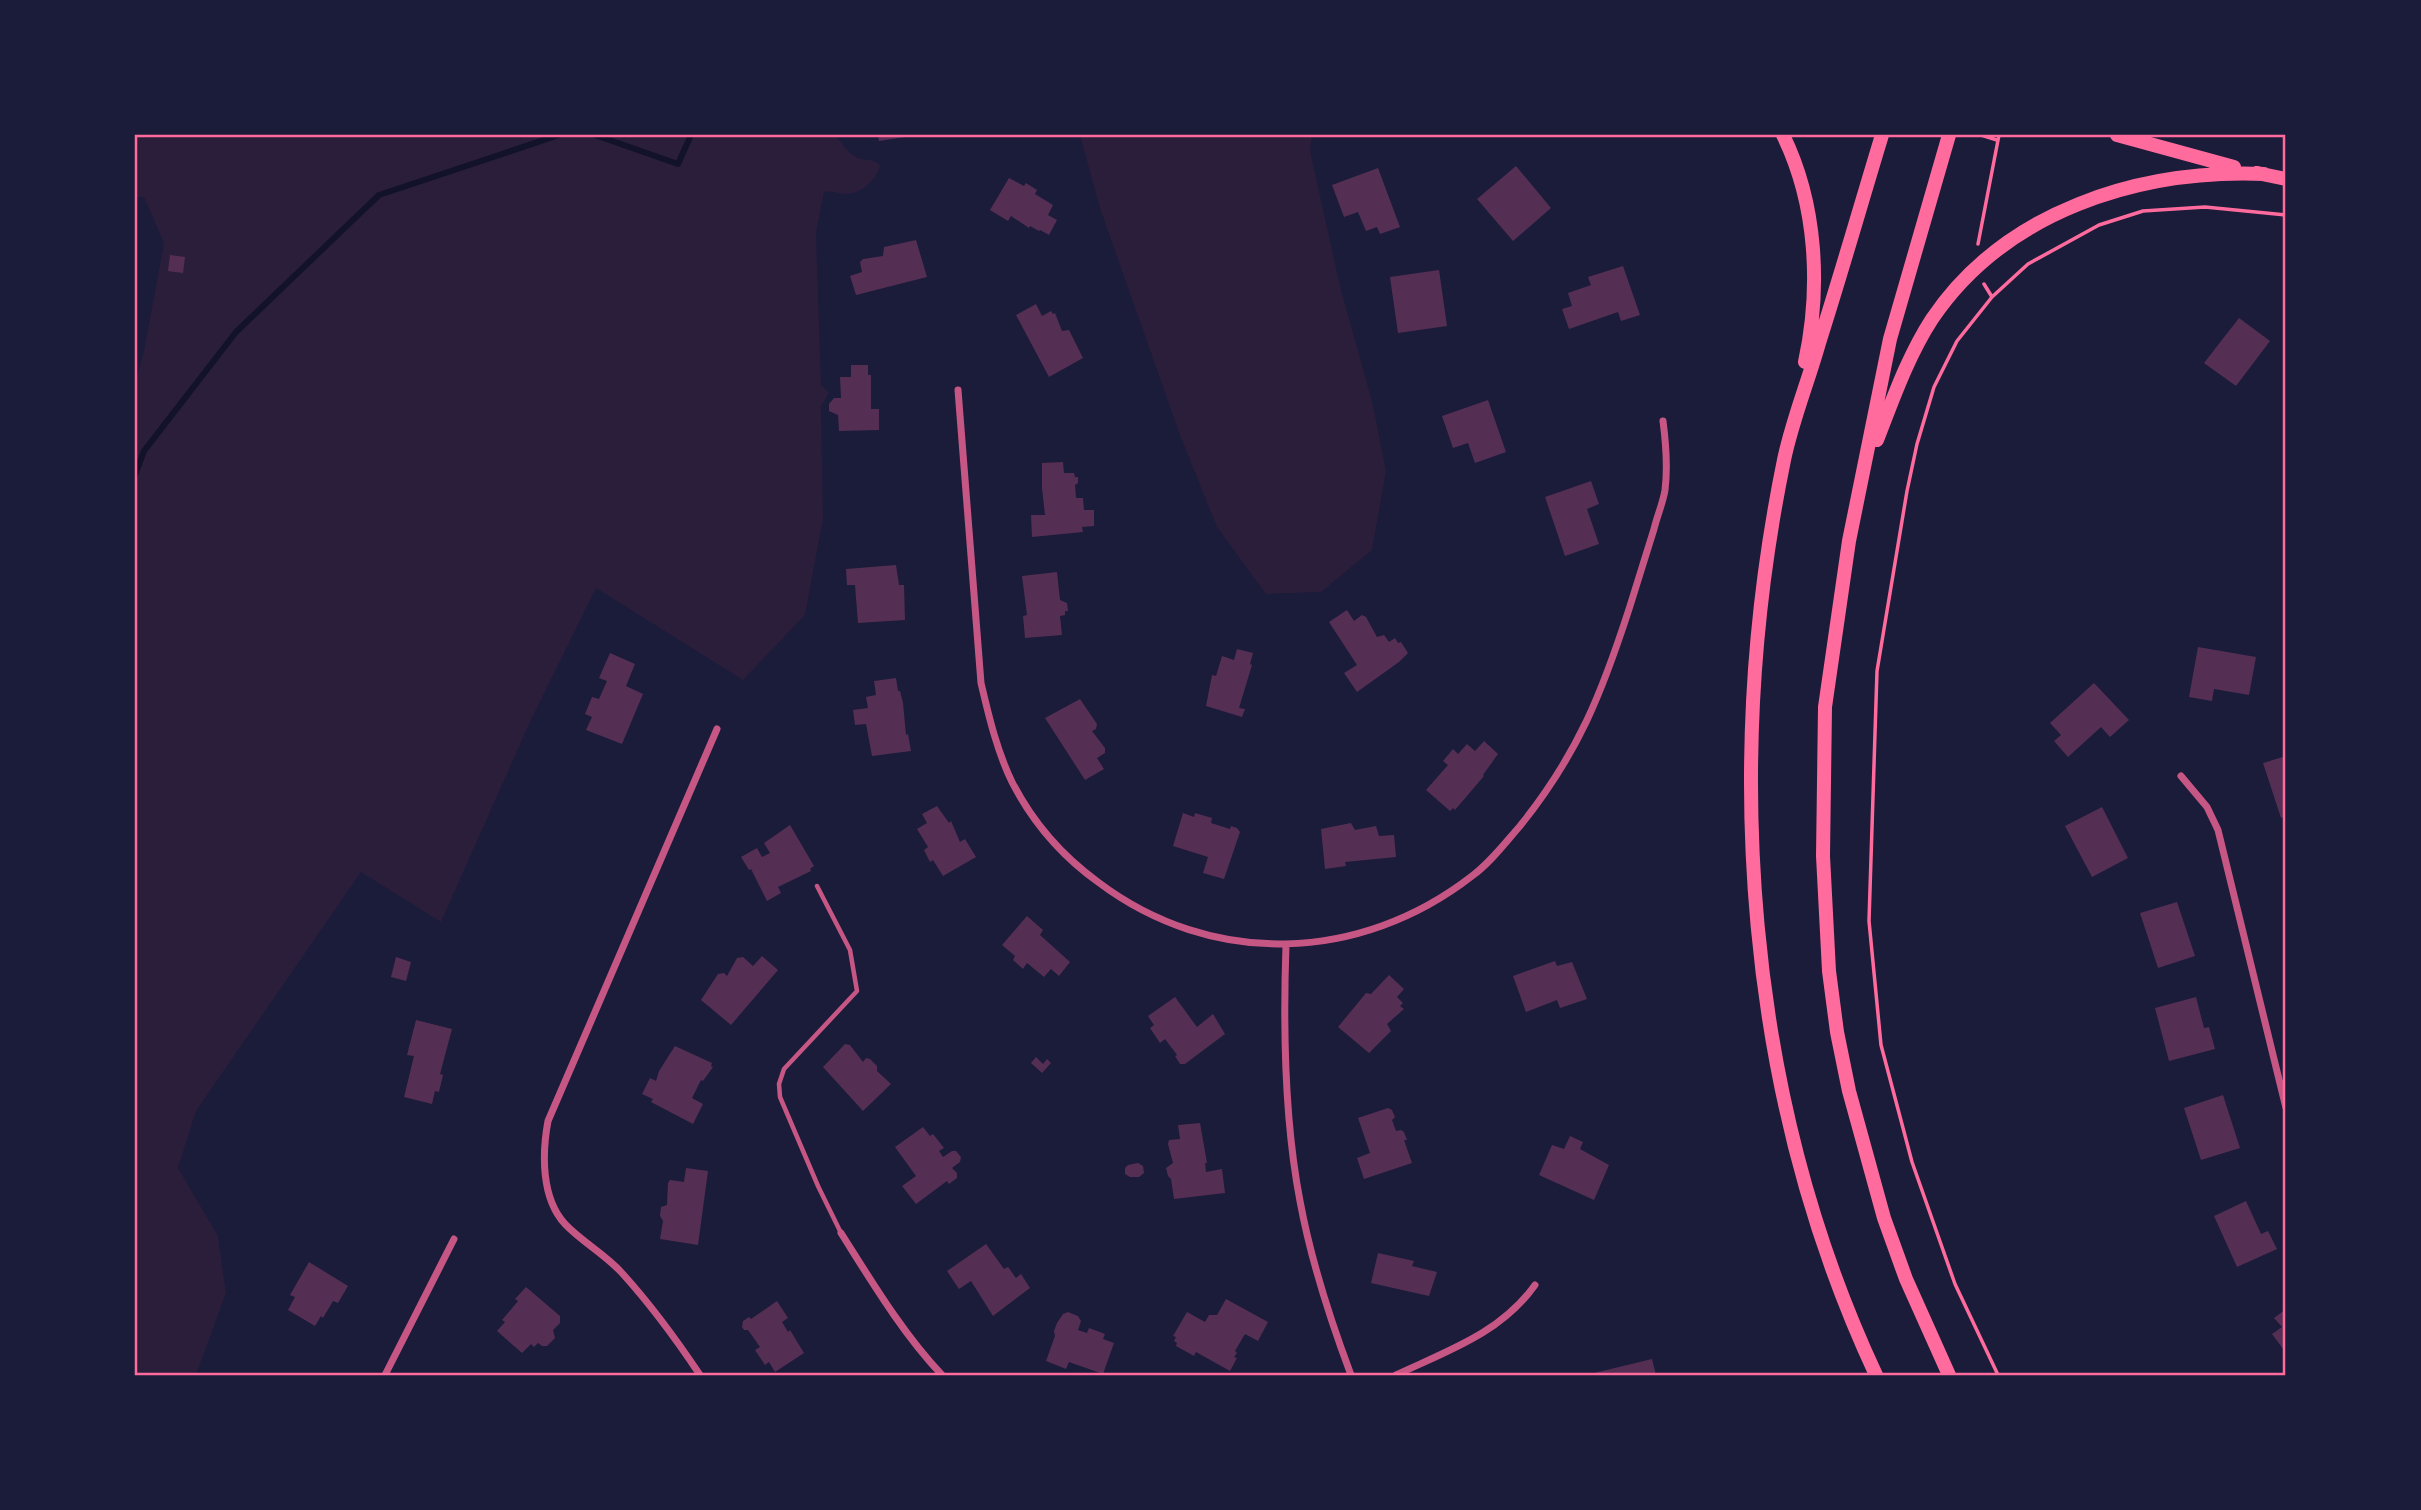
<svg xmlns="http://www.w3.org/2000/svg" width="2421" height="1510" viewBox="0 0 2421 1510" font-family="'Noto Sans',sans-serif">
<style>
.green{fill:#2a1e3b}
.lines{fill:none;stroke-linecap:round;stroke-linejoin:round}
.stream{stroke:#12122b;stroke-width:6}
.building{fill:#542f53}
.path{stroke:#ff6b9d;stroke-width:3.5}
.service{stroke:#c65784;stroke-width:4.5}
.minor{stroke:#c65784;stroke-width:7}
.trunk{stroke:#ff6b9d;stroke-width:14}
.neatline{fill:none;stroke:#ff6b9d;stroke-width:2.5}
</style>
<rect width="100%" height="100%" fill="#1b1b3a"/>
<path class="green" d="M 135,135 L 838,135 L 837,137 C 841,143 847,151 853,155 C 861,162 872,157 880,165 C 878,179 862,193 847,194 C 839,194 832,190 824,192 L 816,233 L 821,385 L 829,393 L 821,406 L 823,519 L 805,615 L 743,680 L 596,588 L 530,722 L 441,922 L 361,872 L 196,1111 L 178,1168 L 218,1236 L 226,1293 L 196,1375 L 135,1375 L 135,383 L 144,351 L 164,243 L 144,197 L 135,197 Z
M 1080,135 L 1312,135 L 1310,151 L 1341,290 L 1373,405 L 1386,471 L 1372,550 L 1321,592 L 1266,594 L 1217,527 L 1180,435 L 1100,208 Z"/>
<g class="lines">
<path class="stream" d="M 595,135 L 678,164 L 691,135
M 135,475 L 144,451 L 236,332 L 379,195 L 559,135"/>
</g>
<path class="building" d="M 878,135 L 912,135 L 912,136 L 879,141 Z
M 1516,166 L 1551,208 L 1513,241 L 1477,199 Z
M 1378,168 L 1400,227 L 1380,234 L 1377,227 L 1366,231 L 1358,212 L 1344,217 L 1332,185 Z
M 1009,178 L 1024,186 L 1026,183 L 1037,190 L 1035,194 L 1053,205 L 1048,215 L 1057,220 L 1049,235 L 1040,230 L 1039,231 L 1030,226 L 1029,228 L 1011,216 L 1008,221 L 990,210 Z
M 916,240 L 927,277 L 856,295 L 850,276 L 862,272 L 860,262 L 863,259 L 883,256 L 884,247 Z
M 170,255 L 185,257 L 183,273 L 168,271 Z
M 1623,266 L 1640,315 L 1621,321 L 1618,312 L 1569,329 L 1562,309 L 1572,306 L 1568,293 L 1591,285 L 1588,277 Z
M 1439,270 L 1447,326 L 1398,333 L 1390,277 Z
M 1036,304 L 1042,316 L 1051,311 L 1053,314 L 1055,313 L 1062,331 L 1069,330 L 1083,358 L 1049,377 L 1016,315 Z
M 2239,318 L 2270,341 L 2236,386 L 2204,363 Z
M 851,365 L 868,365 L 868,375 L 871,375 L 871,409 L 879,409 L 879,430 L 839,431 L 838,415 L 829,411 L 829,404 L 834,398 L 841,398 L 840,377 L 851,377 Z
M 1488,400 L 1506,452 L 1475,463 L 1468,443 L 1453,448 L 1442,416 Z
M 1063,462 L 1064,473 L 1074,473 L 1075,477 L 1078,477 L 1078,483 L 1075,485 L 1076,498 L 1083,498 L 1084,510 L 1094,510 L 1094,526 L 1082,527 L 1083,532 L 1032,537 L 1031,515 L 1045,515 L 1042,488 L 1042,463 Z
M 1591,481 L 1599,504 L 1587,509 L 1599,544 L 1565,556 L 1545,497 Z
M 896,565 L 899,585 L 904,585 L 905,620 L 858,623 L 855,585 L 847,585 L 846,569 Z
M 1057,572 L 1060,600 L 1067,603 L 1068,611 L 1065,611 L 1065,615 L 1060,616 L 1062,635 L 1025,638 L 1023,616 L 1027,615 L 1022,576 Z
M 1347,610 L 1354,621 L 1362,615 L 1366,617 L 1377,637 L 1384,635 L 1389,642 L 1395,638 L 1398,643 L 1401,642 L 1408,653 L 1399,662 L 1357,692 L 1344,673 L 1357,665 L 1329,622 Z
M 2198,647 L 2256,657 L 2249,695 L 2214,689 L 2212,701 L 2189,697 Z
M 1237,649 L 1253,653 L 1250,664 L 1252,665 L 1239,708 L 1245,709 L 1242,717 L 1206,706 L 1212,675 L 1216,676 L 1222,656 L 1234,660 Z
M 610,653 L 635,664 L 626,686 L 643,694 L 622,744 L 586,730 L 592,717 L 585,714 L 592,697 L 599,699 L 607,681 L 599,678 Z
M 896,678 L 898,691 L 900,691 L 903,703 L 906,735 L 908,734 L 911,751 L 872,756 L 866,724 L 855,725 L 853,710 L 868,708 L 866,697 L 876,695 L 874,681 Z
M 2094,683 L 2129,720 L 2110,737 L 2101,727 L 2068,757 L 2054,741 L 2061,735 L 2050,723 Z
M 1080,699 L 1097,724 L 1096,729 L 1092,731 L 1105,748 L 1105,753 L 1097,758 L 1104,769 L 1085,780 L 1045,718 Z
M 1484,741 L 1498,754 L 1483,775 L 1484,776 L 1455,810 L 1453,808 L 1450,811 L 1426,790 L 1448,765 L 1443,761 L 1453,749 L 1458,754 L 1467,744 L 1475,751 Z
M 2286,756 L 2286,816 L 2281,818 L 2263,763 Z
M 937,806 L 949,823 L 951,821 L 960,842 L 965,839 L 976,857 L 943,876 L 933,860 L 930,862 L 924,850 L 928,847 L 917,829 L 927,823 L 922,814 Z
M 2102,807 L 2128,858 L 2092,877 L 2065,826 Z
M 1183,813 L 1194,817 L 1195,813 L 1212,818 L 1211,823 L 1230,829 L 1231,826 L 1237,828 L 1240,832 L 1224,879 L 1203,873 L 1208,857 L 1173,846 Z
M 1351,823 L 1355,830 L 1376,826 L 1379,836 L 1394,835 L 1396,857 L 1345,862 L 1346,866 L 1325,869 L 1321,829 Z
M 790,825 L 814,866 L 810,869 L 811,871 L 778,887 L 781,893 L 767,901 L 751,869 L 749,870 L 741,857 L 757,848 L 762,857 L 770,853 L 764,843 Z
M 2177,902 L 2195,956 L 2158,968 L 2140,913 Z
M 1027,916 L 1043,930 L 1040,935 L 1070,962 L 1059,976 L 1051,969 L 1044,977 L 1027,963 L 1023,969 L 1013,960 L 1015,956 L 1002,945 Z
M 762,956 L 778,970 L 731,1025 L 701,1000 L 718,974 L 724,973 L 727,976 L 737,958 L 743,957 L 753,966 Z
M 396,957 L 411,962 L 406,981 L 391,977 Z
M 1555,961 L 1557,966 L 1572,962 L 1587,999 L 1560,1008 L 1557,1000 L 1526,1012 L 1513,976 Z
M 1389,975 L 1404,989 L 1397,997 L 1403,1003 L 1400,1006 L 1404,1009 L 1387,1024 L 1391,1031 L 1369,1053 L 1338,1027 L 1366,993 L 1371,994 Z
M 1175,997 L 1197,1027 L 1213,1014 L 1225,1034 L 1185,1064 L 1180,1064 L 1175,1056 L 1177,1055 L 1165,1039 L 1160,1043 L 1150,1028 L 1154,1025 L 1148,1016 Z
M 2196,997 L 2204,1028 L 2209,1027 L 2215,1049 L 2169,1061 L 2155,1008 Z
M 416,1020 L 452,1029 L 440,1074 L 443,1075 L 439,1092 L 435,1091 L 432,1104 L 404,1097 L 414,1056 L 407,1055 Z
M 845,1044 L 850,1045 L 863,1062 L 866,1058 L 870,1059 L 877,1066 L 877,1071 L 891,1084 L 863,1111 L 823,1067 Z
M 675,1046 L 712,1063 L 711,1066 L 713,1067 L 703,1081 L 701,1080 L 692,1098 L 703,1104 L 693,1124 L 651,1102 L 653,1099 L 642,1094 L 650,1078 L 656,1081 L 659,1071 Z
M 1036,1057 L 1043,1064 L 1047,1059 L 1051,1063 L 1042,1073 L 1031,1063 Z
M 2223,1095 L 2240,1148 L 2201,1160 L 2184,1108 Z
M 1388,1108 L 1392,1110 L 1395,1117 L 1392,1120 L 1396,1131 L 1401,1130 L 1404,1132 L 1407,1140 L 1404,1140 L 1412,1163 L 1364,1179 L 1357,1158 L 1370,1153 L 1358,1118 Z
M 1200,1123 L 1207,1163 L 1205,1163 L 1206,1172 L 1222,1169 L 1225,1193 L 1174,1199 L 1171,1179 L 1168,1176 L 1166,1168 L 1173,1163 L 1168,1144 L 1169,1140 L 1180,1139 L 1178,1125 Z
M 923,1127 L 930,1136 L 933,1134 L 944,1148 L 939,1151 L 943,1157 L 952,1151 L 956,1151 L 961,1157 L 960,1162 L 952,1168 L 957,1173 L 957,1178 L 949,1184 L 947,1181 L 916,1204 L 902,1186 L 916,1176 L 895,1147 Z
M 1570,1136 L 1583,1142 L 1580,1149 L 1609,1165 L 1594,1200 L 1539,1175 L 1552,1145 L 1564,1149 Z
M 1138,1163 L 1143,1166 L 1144,1173 L 1139,1177 L 1130,1177 L 1125,1174 L 1125,1168 L 1128,1165 Z
M 686,1168 L 708,1171 L 698,1245 L 660,1239 L 663,1221 L 660,1216 L 661,1207 L 667,1205 L 668,1183 L 670,1180 L 684,1182 Z
M 2246,1201 L 2261,1234 L 2268,1231 L 2277,1249 L 2237,1267 L 2214,1216 Z
M 986,1244 L 1004,1269 L 1008,1267 L 1016,1278 L 1021,1274 L 1030,1288 L 993,1316 L 971,1281 L 959,1289 L 947,1271 Z
M 1378,1253 L 1414,1261 L 1412,1266 L 1437,1272 L 1429,1296 L 1371,1283 Z
M 309,1262 L 348,1286 L 338,1303 L 333,1301 L 323,1318 L 321,1316 L 315,1326 L 288,1310 L 295,1297 L 290,1295 Z
M 526,1287 L 560,1316 L 560,1323 L 553,1330 L 555,1338 L 547,1346 L 542,1346 L 538,1343 L 534,1347 L 531,1344 L 522,1353 L 497,1331 L 505,1322 L 502,1320 L 518,1301 L 515,1299 Z
M 1226,1299 L 1268,1322 L 1258,1341 L 1245,1334 L 1235,1351 L 1237,1353 L 1234,1357 L 1237,1358 L 1230,1371 L 1196,1352 L 1194,1356 L 1176,1346 L 1177,1343 L 1174,1341 L 1176,1337 L 1173,1336 L 1187,1312 L 1205,1322 L 1209,1315 L 1217,1315 Z
M 777,1301 L 788,1318 L 782,1322 L 788,1332 L 790,1330 L 804,1353 L 775,1372 L 769,1362 L 765,1365 L 755,1350 L 760,1347 L 748,1330 L 744,1330 L 742,1327 L 743,1321 L 749,1317 L 751,1319 Z
M 2286,1309 L 2286,1353 L 2272,1334 L 2282,1327 L 2274,1318 Z
M 1068,1312 L 1078,1316 L 1081,1321 L 1078,1330 L 1087,1333 L 1089,1328 L 1105,1334 L 1103,1339 L 1114,1343 L 1103,1374 L 1069,1362 L 1066,1369 L 1046,1361 L 1055,1336 L 1054,1331 L 1057,1323 L 1063,1314 Z
M 1652,1359 L 1656,1375 L 1590,1375 L 1590,1374 Z"/>
<g class="lines">
<path class="path" d="M 1981,135 L 1997,140
M 1978,244 L 1999,135
M 1984,284 L 1992,297
M 1998,1375 L 1955,1284 L 1912,1162 L 1881,1045 L 1869,921 L 1877,671 L 1907,491 L 1917,444 L 1934,387 L 1957,341 L 1992,297 L 2028,264 L 2099,225 L 2143,211 L 2205,207 L 2286,215"/>
<path class="service" d="M 817,886 L 850,950 L 857,991 L 784,1069 L 779,1084 L 780,1097 L 818,1186 L 841,1233"/>
<path class="minor" d="M 958,390 L 981,683 C 989,717 997,751 1012,782 C 1032,821 1062,856 1098,882 C 1212,968 1360,963 1472,876 C 1490,863 1505,843 1520,826 C 1578,754 1602,693 1630,606 C 1638,580 1646,554 1654,529 C 1657,516 1663,503 1665,490 C 1668,466 1666,444 1663,421
M 2181,776 L 2207,807 L 2218,830 L 2286,1108
M 1286,945 C 1283,1029 1284,1118 1300,1201 C 1311,1261 1330,1319 1351,1375
M 841,1233 C 872,1282 903,1334 942,1375
M 385,1375 L 454,1239
M 700,1375 C 676,1339 651,1305 622,1273 C 605,1254 582,1242 565,1224 C 541,1198 542,1153 548,1121 L 717,729
M 1396,1375 C 1447,1351 1501,1333 1535,1285"/>
<path class="trunk" d="M 1783,135 C 1817,204 1821,288 1805,362
M 1949,135 L 1890,339 L 1849,541 L 1825,707 L 1823,856 L 1829,971 L 1837,1032 L 1849,1091 L 1884,1218 L 1906,1279 L 1949,1375
M 2117,135 L 2234,167
M 2257,173 L 2286,179
M 1877,440 C 1893,399 1908,356 1932,319 C 2005,211 2139,169 2264,174
M 1876,1375 C 1745,1095 1722,762 1784,460 C 1792,421 1808,382 1819,343 C 1841,274 1861,204 1882,135"/>
</g>
<rect width="2421" height="1510" fill="none" stroke="#1b1b3a" stroke-width="273"/>
<rect x="136" y="136" width="2148" height="1238" class="neatline"/>
</svg>
